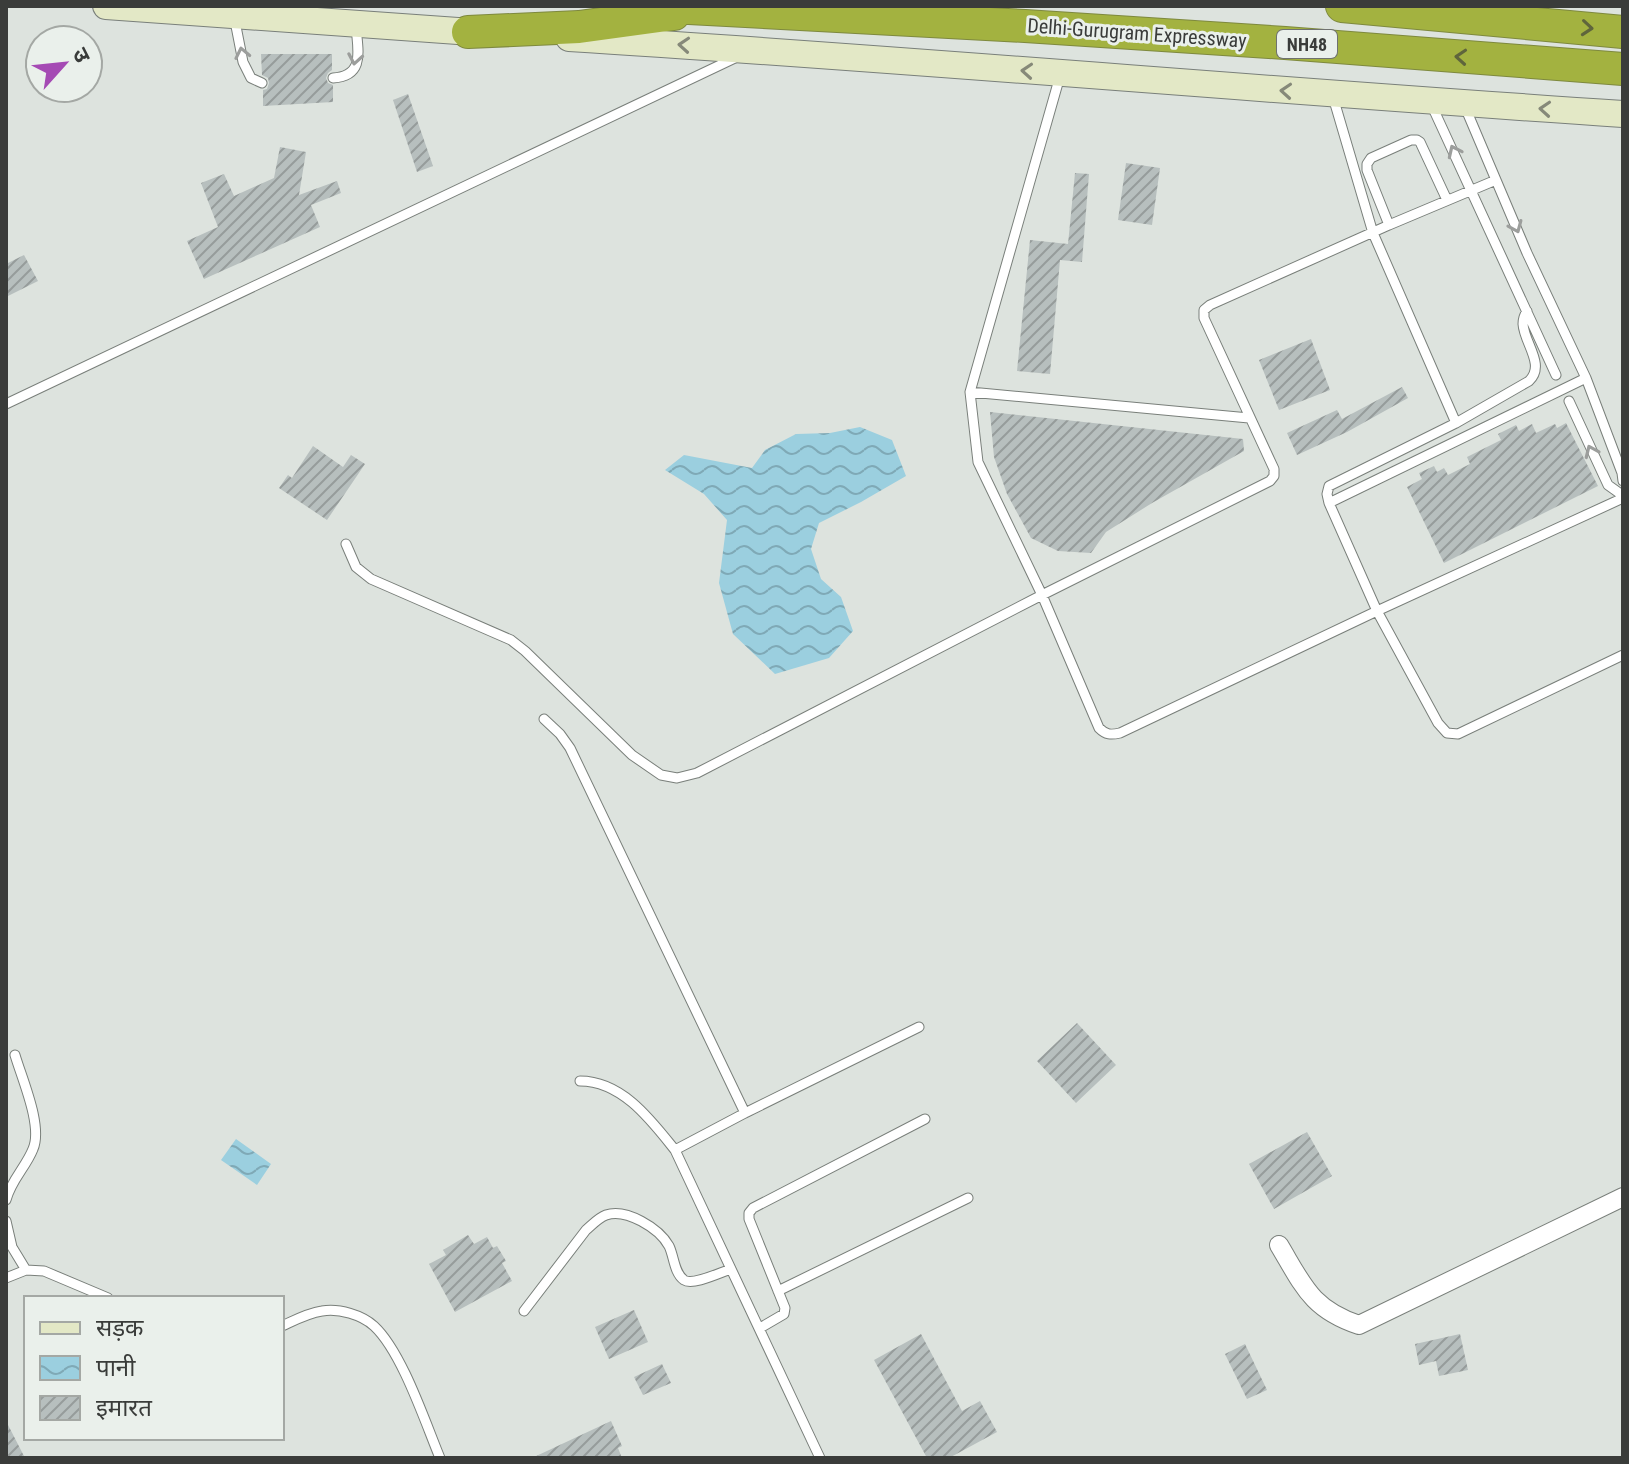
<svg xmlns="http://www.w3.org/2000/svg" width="1629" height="1464" viewBox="0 0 1629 1464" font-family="'Roboto Condensed','Noto Sans Devanagari',sans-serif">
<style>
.water{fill:url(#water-waves)}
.building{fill:url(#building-hatch)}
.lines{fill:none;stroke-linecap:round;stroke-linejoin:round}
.service-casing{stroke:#797f7a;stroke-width:11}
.minor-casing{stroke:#797f7a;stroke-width:20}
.secondary-casing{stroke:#797f7a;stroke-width:28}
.motorway-casing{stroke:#7e893e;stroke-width:34}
.service{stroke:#fff;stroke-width:9}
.minor{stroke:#fff;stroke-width:18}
.secondary{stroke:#e3e8c6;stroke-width:26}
.motorway{stroke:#a3b240;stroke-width:32}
.oneway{stroke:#5f653c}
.oneway2{stroke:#868979}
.oneway3{stroke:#9c9e9c}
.labels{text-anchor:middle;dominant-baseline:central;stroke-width:6;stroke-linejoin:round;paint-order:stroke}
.shield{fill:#eaf0eb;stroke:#6f726f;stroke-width:2}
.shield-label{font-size:18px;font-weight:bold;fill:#3a3c3a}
.street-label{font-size:20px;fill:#3a3c3a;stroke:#eaf0eb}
</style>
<defs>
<pattern id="water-waves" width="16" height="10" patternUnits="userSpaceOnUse" patternTransform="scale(2)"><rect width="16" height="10" fill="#9bcfdf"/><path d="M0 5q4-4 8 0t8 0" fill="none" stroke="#7fa9b6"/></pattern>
<pattern id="building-hatch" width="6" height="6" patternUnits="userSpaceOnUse" patternTransform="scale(2)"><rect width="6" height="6" fill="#b7bfbe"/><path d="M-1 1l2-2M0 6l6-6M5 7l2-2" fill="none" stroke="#969c9b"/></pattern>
</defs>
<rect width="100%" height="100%" fill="#dde3de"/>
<path class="water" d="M 860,427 L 892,440 L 906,476 L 861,502 L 819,523 L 811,549 L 821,579 L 841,597 L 853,631 L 829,658 L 775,674 L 733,634 L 719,583 L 727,520 L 704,494 L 665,470 L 684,455 L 752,468 L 765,450 L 796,434 L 830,433 Z
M 236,1139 L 271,1164 L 257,1185 L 221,1160 Z"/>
<path class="building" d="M 261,54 L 332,54 L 332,70 L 328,73 L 326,78 L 328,83 L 333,85 L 333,102 L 263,106 L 263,90 L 267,89 L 269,83 L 268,78 L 262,75 Z
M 408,94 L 433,166 L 417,172 L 393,100 Z
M 280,147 L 306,152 L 299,195 L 337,181 L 341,193 L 311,205 L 320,227 L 204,279 L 187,241 L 218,227 L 201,183 L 224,174 L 234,196 L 274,178 Z
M 1126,163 L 1160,168 L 1152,225 L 1118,220 Z
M 1075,173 L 1089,174 L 1082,262 L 1060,260 L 1050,374 L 1017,371 L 1030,240 L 1068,244 Z
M 24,255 L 38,281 L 6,297 L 6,264 Z
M 1311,339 L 1330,390 L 1279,410 L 1259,360 Z
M 1402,387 L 1408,398 L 1347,432 L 1297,455 L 1287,433 L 1337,410 L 1342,419 Z
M 990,412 L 1243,439 L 1244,451 L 1152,503 L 1106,532 L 1091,553 L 1058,551 L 1031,538 L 1007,494 L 994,457 Z
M 1566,423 L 1598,486 L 1444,563 L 1407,487 L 1422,479 L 1419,473 L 1434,466 L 1437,472 L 1444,468 L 1448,475 L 1470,464 L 1467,457 L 1501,440 L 1498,434 L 1516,425 L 1519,431 L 1532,424 L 1536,433 L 1555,424 L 1557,428 Z
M 313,446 L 343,467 L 351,455 L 365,464 L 327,520 L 279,488 L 288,475 L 292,478 Z
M 1077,1023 L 1116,1065 L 1076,1103 L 1037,1061 Z
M 1307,1132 L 1332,1176 L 1274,1209 L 1249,1164 Z
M 468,1235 L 474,1244 L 487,1237 L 493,1248 L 497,1246 L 506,1261 L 502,1263 L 512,1281 L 455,1312 L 429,1264 L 446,1255 L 443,1250 Z
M 634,1310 L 648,1342 L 609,1359 L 595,1327 Z
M 921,1334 L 962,1411 L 980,1401 L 997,1432 L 949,1458 L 927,1458 L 874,1360 Z
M 1460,1334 L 1468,1370 L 1439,1376 L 1436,1361 L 1419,1365 L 1415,1344 Z
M 1245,1344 L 1267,1390 L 1247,1399 L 1225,1354 Z
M 662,1364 L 671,1383 L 643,1395 L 634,1377 Z
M 6,1421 L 25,1458 L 6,1458 Z
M 611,1421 L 622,1446 L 618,1448 L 622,1458 L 532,1458 Z"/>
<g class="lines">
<defs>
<path id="service" d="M 234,16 L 243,62 L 251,78 L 262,83
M 1060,76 L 970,392 L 978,462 L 1042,595 L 1099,728 C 1106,735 1111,735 1120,733 L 1377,611 L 1623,498
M 333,78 C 365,76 358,51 356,27
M 1432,106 L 1556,375
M 1465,107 L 1527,253 L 1586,378 L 1622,473 L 1623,481
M 1447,200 L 1420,142 L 1417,140 L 1411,140 L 1371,158 L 1367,164 L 1367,170 L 1389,225 L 1496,180
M 1586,378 L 1329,503 L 1377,611 L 1438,723 L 1447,733 L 1458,734 L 1623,655
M 970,392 L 1249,418
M 1569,401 L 1608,485 L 1622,495
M 6,404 L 737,57
M 1456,423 L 1529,381 C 1546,365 1524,343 1523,324 C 1523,320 1525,314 1527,311
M 1329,503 L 1327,494 L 1329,486 L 1456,423 L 1373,233 L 1333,97
M 346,544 L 356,567 L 371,579 L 511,640 L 525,651 L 632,755 L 661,775 L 677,778 L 697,773 L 1042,595 L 1270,481 L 1274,476 L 1274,469 L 1204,318 L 1204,310 L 1210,305 L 1389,225
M 544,719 L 560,734 L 570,748 L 745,1113 L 675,1150 L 820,1458
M 580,1081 C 622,1081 651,1120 675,1150
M 745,1113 L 919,1027
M 6,1200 C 11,1180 26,1167 33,1149 C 43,1126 22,1079 15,1055
M 6,1221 L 12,1247 L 26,1270
M 6,1278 L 26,1270 L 44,1271 L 108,1298
M 778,1291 L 968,1198
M 524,1311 L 586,1230 C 592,1225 598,1218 606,1215 C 626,1208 659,1228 669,1246 C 674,1256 674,1273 684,1280 C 693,1286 721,1272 731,1269
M 282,1326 C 295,1320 308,1313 322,1311 C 339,1308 362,1315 374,1326 C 402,1352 425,1422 440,1458
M 760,1328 L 784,1314 L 785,1308 L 749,1219 L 749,1213 L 753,1208 L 925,1119"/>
<path id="minor" d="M 1279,1245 C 1303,1285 1311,1309 1359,1325 L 1623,1197"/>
<path id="secondary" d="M 106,6 L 486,33
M 569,38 C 921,60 1272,91 1623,114"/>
<path id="motorway" d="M 651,6 L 1025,26 L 1285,43 L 1623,69
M 1342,6 L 1623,32
M 468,32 L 579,27 L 674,14"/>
</defs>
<use href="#service" class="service-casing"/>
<use href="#minor" class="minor-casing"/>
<use href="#secondary" class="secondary-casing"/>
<use href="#motorway" class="motorway-casing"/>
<use href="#service" class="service"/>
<use href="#minor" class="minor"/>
<use href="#secondary" class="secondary"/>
<use href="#motorway" class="motorway"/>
</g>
<defs><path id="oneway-chevron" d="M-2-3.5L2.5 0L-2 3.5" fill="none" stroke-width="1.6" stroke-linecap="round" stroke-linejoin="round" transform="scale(2)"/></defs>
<g class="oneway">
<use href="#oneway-chevron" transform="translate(1587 28) rotate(5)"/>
<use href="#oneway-chevron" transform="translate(1461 57) rotate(-176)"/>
</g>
<g class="oneway2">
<use href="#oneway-chevron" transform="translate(684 45) rotate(-176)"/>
<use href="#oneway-chevron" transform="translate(1027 71) rotate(-176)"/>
<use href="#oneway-chevron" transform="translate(1286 91) rotate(-176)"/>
<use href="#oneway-chevron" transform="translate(1545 109) rotate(-176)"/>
</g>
<g class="oneway3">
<use href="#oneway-chevron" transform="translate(242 53) rotate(-102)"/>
<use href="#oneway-chevron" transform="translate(355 59) rotate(100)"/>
<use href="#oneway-chevron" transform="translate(1454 151) rotate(-115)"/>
<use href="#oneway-chevron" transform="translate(1516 227) rotate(67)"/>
<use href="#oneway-chevron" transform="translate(1591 451) rotate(-114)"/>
</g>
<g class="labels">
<rect class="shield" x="1277" y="30" width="60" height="28" rx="6"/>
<g class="shield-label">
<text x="1307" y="44">NH48</text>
</g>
<g class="street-label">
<text transform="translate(1137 33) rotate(4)">Delhi-Gurugram Expressway</text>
</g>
</g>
<rect width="1629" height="1464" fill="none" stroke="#3a3c3a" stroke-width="16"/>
<rect x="24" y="1296" width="260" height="144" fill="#eaf0eb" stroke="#a4a8a4" stroke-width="2"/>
<rect x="40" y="1322" width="40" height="12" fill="#e3e8c6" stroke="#a4a8a4" stroke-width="2"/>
<text x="96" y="1336" font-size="24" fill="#3a3c3a">सड़क</text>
<rect x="40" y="1356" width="40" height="24" fill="url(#water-waves)" stroke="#a4a8a4" stroke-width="2"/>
<text x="96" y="1376" font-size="24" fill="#3a3c3a">पानी</text>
<rect x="40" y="1396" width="40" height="24" fill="url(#building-hatch)" stroke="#a4a8a4" stroke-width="2"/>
<text x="96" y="1416" font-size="24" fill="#3a3c3a">इमारत</text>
<g transform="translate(64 64) rotate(63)"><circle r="38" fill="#eaf0eb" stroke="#a4a8a4" stroke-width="2"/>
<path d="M0-6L14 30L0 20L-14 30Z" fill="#a54ab4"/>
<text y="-12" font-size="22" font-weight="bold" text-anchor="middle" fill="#3a3c3a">उ</text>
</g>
</svg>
